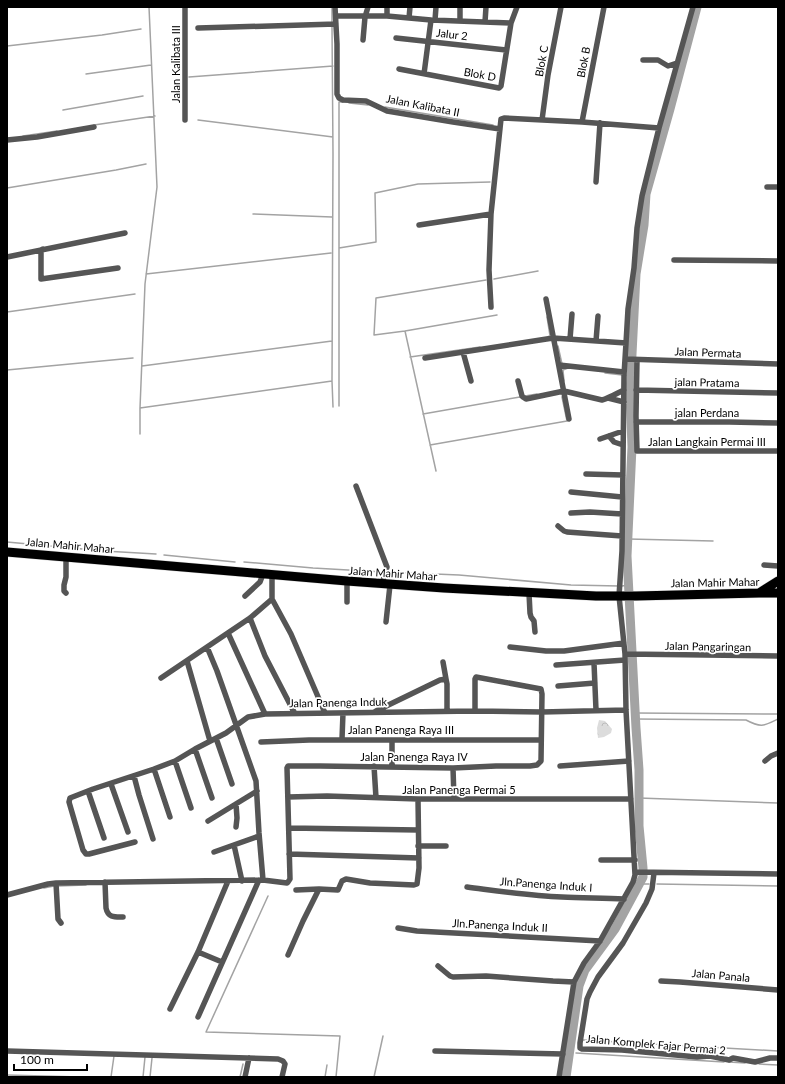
<svg xmlns="http://www.w3.org/2000/svg" width="785" height="1084" viewBox="0 0 785 1084" font-family="Lato,sans-serif">
<style>
.park{fill:url(#park-crowns)}
.lines{fill:none;stroke-linecap:round;stroke-linejoin:round}
.stream{stroke:#a3a3a3;stroke-width:1.5}
.river{stroke:#a3a3a3;stroke-width:9}
.trunk-casing{stroke:#dbdbdb;stroke-width:10}
.minor{stroke:#555;stroke-width:5.5}
.trunk{stroke:#000;stroke-width:9}
.labels{text-anchor:middle;dominant-baseline:central;stroke-width:3.5;stroke-linejoin:round;paint-order:stroke}
.street-label{font-size:11px;fill:#000;stroke:#fff}
</style>
<defs>
<pattern id="park-crowns" width="20" height="18" patternUnits="userSpaceOnUse"><rect width="20" height="18" fill="#dcdcdc"/><path d="M2 6a3 3 0 1 1 6 0M12 15a3 3 0 1 1 6 0" fill="none" stroke="#bbb"/></pattern>
</defs>
<rect width="100%" height="100%" fill="#fff"/>
<path class="park" d="M 599,720 L 605,721 L 612,729 L 611,733 L 604,737 L 598,738 L 597,728 Z"/>
<g class="lines">
<path class="stream" d="M 332,7 L 332,23
M 332,27 L 333,154 L 332,381 L 333,407
M 7,46 L 102,35 L 141,29
M 86,74 L 151,65
M 189,77 L 333,66
M 349,103 L 368,105
M 385,107 L 493,125
M 63,110 L 143,96
M 198,120 L 333,137
M 94,125 L 155,116
M 23,136 L 57,131
M 7,188 L 116,170 L 146,164
M 253,214 L 332,217
M 339,248 L 376,242 L 375,193 L 418,184 L 490,182
M 146,274 L 331,253
M 494,279 L 538,271
M 7,312 L 135,294
M 548,317 L 547,317 L 550,336 L 549,336
M 405,331 L 374,335 L 376,298 L 486,280
M 558,346 L 562,364
M 410,357 L 480,347
M 142,366 L 332,341
M 7,370 L 133,358
M 605,373 L 631,376
M 564,381 L 563,370 L 568,368
M 525,396 L 537,394
M 339,406 L 339,102 L 343,102
M 140,408 L 332,381
M 423,414 L 520,397
M 140,434 L 140,408 L 145,284 L 157,187 L 149,7
M 430,445 L 567,421 L 562,397 L 564,396
M 436,471 L 405,331 L 497,315
M 628,539 L 713,541
M 7,542 L 104,551 L 156,554
M 164,555 L 235,562
M 244,562 L 313,568 L 383,572
M 387,572 L 459,575 L 571,585 L 619,586
M 622,586 L 628,585
M 627,607 L 630,653
M 630,657 L 632,698 L 636,742 L 637,821 L 643,868
M 635,713 L 778,714
M 635,719 L 746,720 C 761,728 764,726 778,719
M 639,798 L 778,803
M 640,884 L 649,884
M 657,884 L 778,886
M 58,886 L 86,885
M 44,888 L 54,886
M 268,896 L 206,1032 L 340,1036 L 336,1077
M 583,1040 L 778,1051
M 576,1053 L 724,1062
M 729,1062 L 745,1063
M 759,1064 L 778,1065
M 7,1075 L 80,1077
M 111,1077 L 114,1056
M 143,1077 L 145,1057
M 150,1077 L 152,1058
M 240,1077 L 243,1064
M 325,1077 L 327,1065
M 374,1077 L 383,1036"/>
<path class="river" d="M 566,1077 L 579,986 L 585,970 L 615,929 L 643,877 L 643,868 L 639,826 L 639,770 L 636,728 L 627,556 L 632,447 L 630,394 L 636,274 L 644,225 L 646,194 L 670,109 L 697,7"/>
<defs>
<path id="trunk" d="M 7,552 L 347,581 L 444,588 L 596,596 L 636,596 L 759,593 L 778,593
M 759,593 L 778,581"/>
</defs>
<use href="#trunk" class="trunk-casing"/>
<path class="minor" d="M 185,7 L 185,120
M 335,7 L 337,44 L 337,94 L 339,98 L 343,100 L 366,101 L 387,111 L 453,122 L 500,129
M 336,16 L 387,16 L 431,20 L 511,23
M 387,16 L 387,7
M 409,18 L 410,7
M 435,20 L 436,7
M 460,21 L 460,7
M 485,22 L 486,7
M 198,28 L 336,24
M 396,38 L 506,50
M 363,40 L 365,17 L 368,7
M 643,60 L 658,60 L 668,66 L 677,63
M 399,69 L 499,88 L 501,86 L 511,23 L 517,7
M 424,74 L 431,20
M 542,120 L 548,75 L 561,7
M 582,122 L 604,7
M 7,140 L 37,137 L 94,127
M 596,182 L 600,123
M 767,187 L 778,187
M 419,225 L 491,214
M 43,249 L 41,250 L 41,279 L 118,268
M 7,257 L 125,233
M 674,260 L 778,261
M 546,299 L 569,419
M 491,307 L 489,270 L 491,214 L 501,119 L 504,118 L 582,122 L 659,128
M 570,339 L 572,314
M 596,341 L 598,316
M 463,352 L 471,381
M 425,358 L 553,338 L 626,343
M 625,359 L 778,364
M 637,360 L 636,416 L 637,451 L 778,451
M 559,365 L 624,372
M 518,381 L 522,396 L 523,397 L 526,399 L 564,391 L 602,400 C 610,398 617,393 624,390
M 636,390 L 778,393
M 608,398 L 624,402
M 636,422 L 729,422 L 778,423
M 609,436 L 614,442 L 623,445
M 600,439 L 623,431
M 586,474 L 623,475
M 356,486 L 387,567 L 382,584
M 571,492 L 622,497
M 571,513 L 590,512 L 622,514
M 558,526 L 564,531 L 567,532 L 622,536
M 764,565 L 778,566
M 347,581 L 347,602
M 66,593 L 64,591 L 64,585 L 66,577 L 66,558
M 529,593 L 530,613 L 531,617 L 534,621 L 535,632
M 245,596 L 260,582 L 263,574
M 272,599 L 291,634 L 325,713
M 250,618 L 265,656 L 294,712
M 386,622 L 390,585
M 228,633 L 265,714
M 207,647 L 217,671 L 256,781 L 259,833 L 263,880
M 510,647 L 546,651 L 564,651 L 624,643
M 625,654 L 778,656
M 187,661 L 210,741
M 443,662 L 446,679
M 594,663 L 596,710
M 556,665 L 625,660
M 161,678 L 250,618 L 272,599 L 272,574
M 558,686 L 595,683
M 376,711 L 440,680 L 446,679 L 447,684 L 447,711
M 216,738 L 232,784
M 342,739 L 343,713
M 261,742 L 309,740 L 541,740
M 195,749 L 212,798
M 175,761 L 191,808
M 765,761 L 771,756 L 778,753
M 374,766 L 376,798
M 392,766 L 392,740
M 560,766 L 629,761
M 453,768 L 454,799
M 154,769 L 170,817
M 134,776 L 139,795 L 153,839
M 111,784 L 128,832
M 88,791 L 104,838
M 288,797 L 327,796 L 418,799 L 631,799
M 236,804 L 237,818 L 236,827
M 208,821 L 257,791
M 289,828 L 418,830
M 135,842 L 89,854 L 86,854 L 83,850 L 69,802 L 70,798 L 93,789 L 154,769 L 175,761 L 195,749 L 226,733 L 248,717 L 265,714 L 475,711 L 542,712 L 626,710
M 234,845 L 242,881
M 418,846 L 446,846
M 214,852 L 259,836
M 289,854 L 419,858
M 601,860 L 635,860
M 635,872 L 778,874
M 654,873 L 652,889 L 646,903 L 623,943 L 598,977 L 590,992 L 587,999 L 580,1043 L 580,1048 L 582,1049 L 622,1050 L 697,1057 L 710,1056 L 729,1060 L 733,1058 L 755,1062 L 770,1058 L 778,1058
M 105,882 L 106,908 C 108,918 115,917 123,917
M 56,883 L 58,919 L 61,923
M 467,887 C 498,891 530,896 562,897 C 582,898 603,898 624,899
M 296,890 L 319,889
M 7,895 L 48,884 L 56,883 L 263,880 L 287,883 L 288,882 L 290,879 L 287,768 L 288,766 L 320,766 L 453,768 L 496,766 L 530,766 L 537,765 L 541,761 L 542,694 L 541,689 L 476,677 L 475,679 L 475,711
M 398,928 L 417,931 L 600,941
M 198,952 L 222,962
M 288,955 L 303,921 L 319,889 L 338,890 L 342,881 L 346,879 L 370,883 L 414,885 L 417,884 L 419,868 L 418,799
M 438,966 L 450,976 L 453,977 L 486,976 L 553,981 L 574,982
M 661,981 L 680,982 L 778,990
M 170,1009 L 198,952 L 228,881
M 198,1017 L 259,880
M 7,1051 L 278,1059 L 283,1061 L 285,1064 L 282,1077
M 435,1051 L 563,1054
M 245,1077 L 249,1058
M 559,1077 L 574,982 L 584,963 L 600,941 L 633,882 L 635,875 L 626,710 L 625,654 L 619,596 L 622,551 L 624,375 L 626,343 L 628,309 L 634,268 L 637,228 L 642,196 L 659,128 L 693,7"/>
<use href="#trunk" class="trunk"/>
</g>
<g class="labels">
<g class="street-label">
<text transform="translate(452 34) rotate(7)">Jalur 2</text>
<text transform="translate(541 61) rotate(-80)">Blok C</text>
<text transform="translate(583 62) rotate(-79)">Blok B</text>
<text transform="translate(175 64) rotate(-90)">Jalan Kalibata III</text>
<text transform="translate(480 74) rotate(10)">Blok D</text>
<text transform="translate(423 105) rotate(11)">Jalan Kalibata II</text>
<text transform="translate(708 352) rotate(2)">Jalan Permata</text>
<text transform="translate(707 382) rotate(1)">jalan Pratama</text>
<text x="707" y="412">jalan Perdana</text>
<text x="707" y="441">Jalan Langkain Permai III</text>
<text transform="translate(70 545) rotate(5)">Jalan Mahir Mahar</text>
<text transform="translate(393 573) rotate(4)">Jalan Mahir Mahar</text>
<text transform="translate(715 582) rotate(-1)">Jalan Mahir Mahar</text>
<text transform="translate(708 646) rotate(1)">Jalan Pangaringan</text>
<text transform="translate(338 702) rotate(-1)">Jalan Panenga Induk</text>
<text x="401" y="729">Jalan Panenga Raya III</text>
<text x="414" y="756">Jalan Panenga Raya IV</text>
<text x="459" y="789">Jalan Panenga Permai 5</text>
<text transform="translate(546 884) rotate(4)">Jln.Panenga Induk I</text>
<text transform="translate(500 925) rotate(3)">Jln.Panenga Induk II</text>
<text transform="translate(721 975) rotate(5)">Jalan Panala</text>
<text transform="translate(656 1044) rotate(5)">Jalan Komplek Fajar Permai 2</text>
</g>
</g>
<rect width="785" height="1084" fill="none" stroke="#000000" stroke-width="16"/>
<path d="M14 1064v6h73v-6" fill="none" stroke="#000000" stroke-width="2"/>
<text x="20" y="1064" font-size="12" fill="#000000" stroke="#ffffff" stroke-width="3" paint-order="stroke">100 m</text>
</svg>
